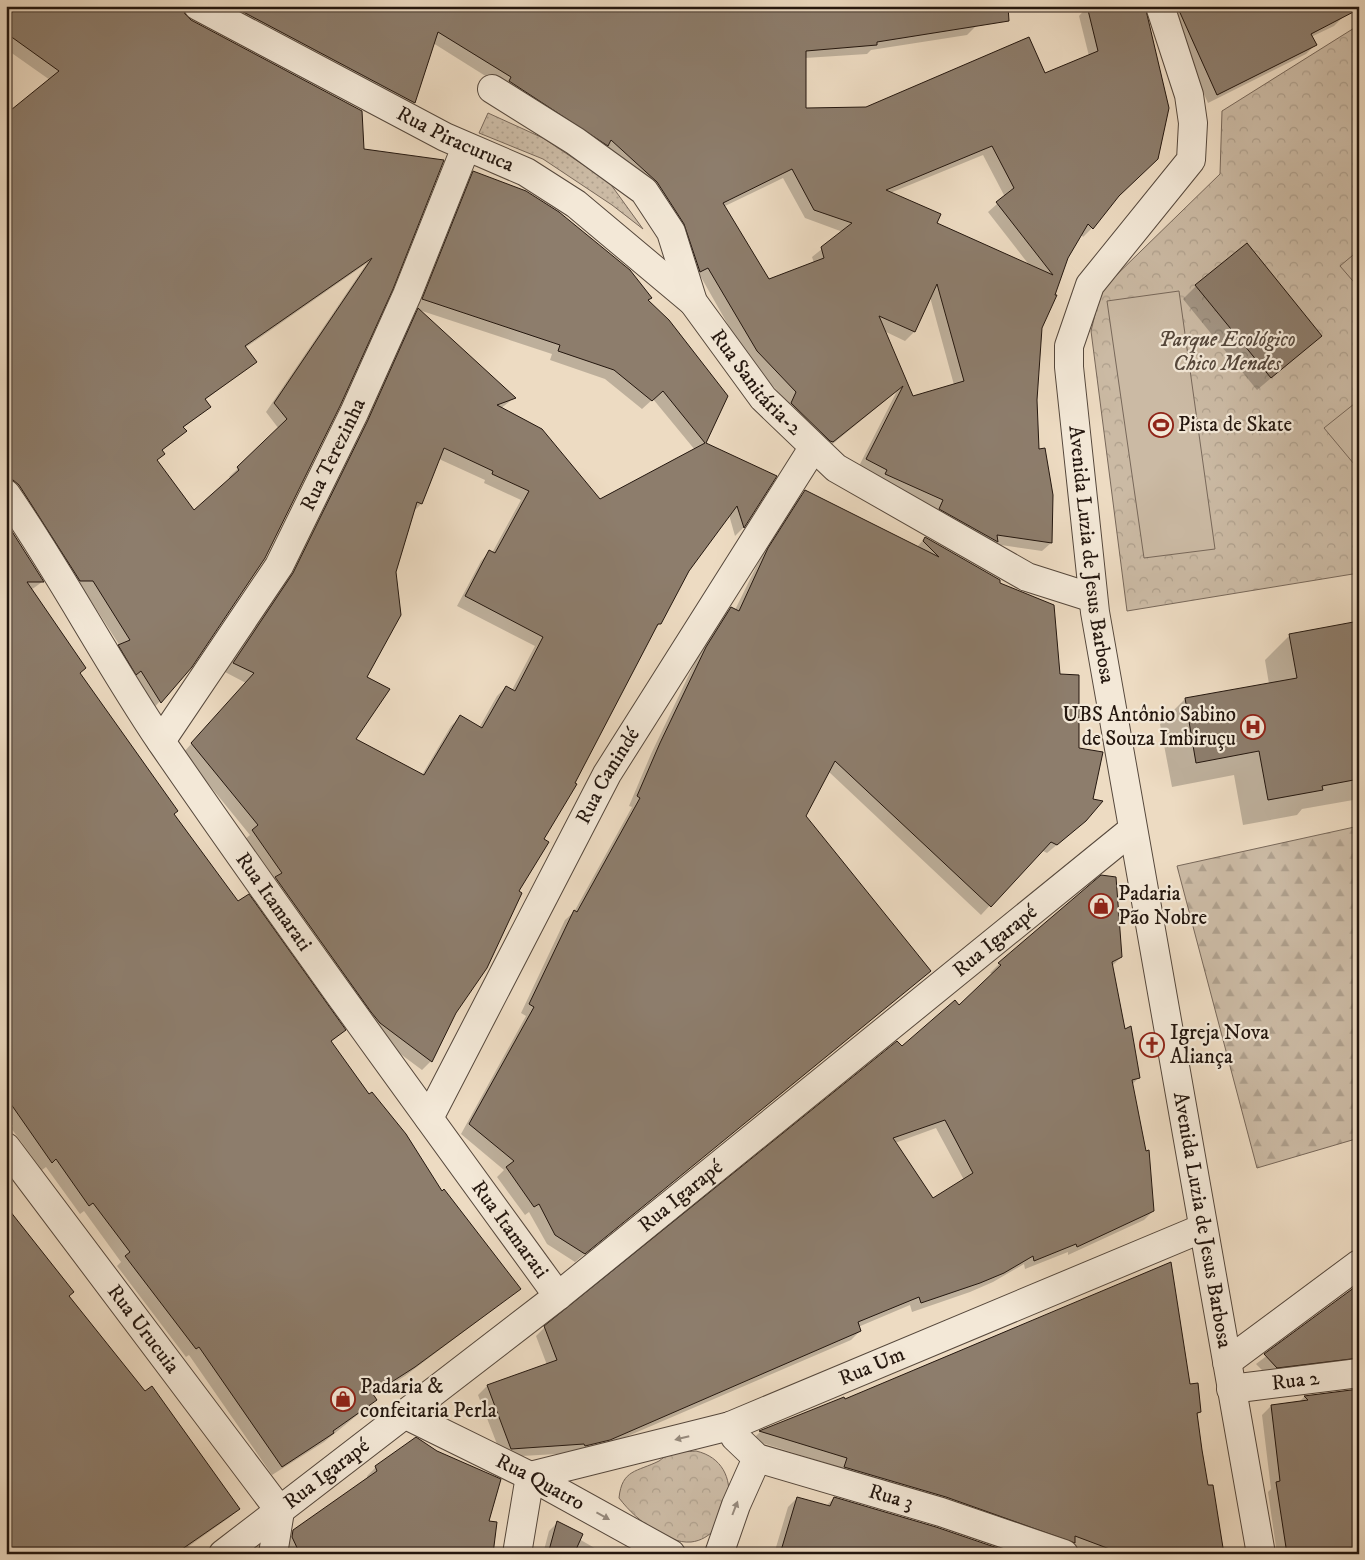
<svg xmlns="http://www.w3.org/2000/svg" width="1365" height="1560" viewBox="0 0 1365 1560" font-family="'IM FELL DW Pica',serif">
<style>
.grass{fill:url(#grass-dots);stroke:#78685a}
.forest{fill:url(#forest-firs);stroke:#78685a}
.park{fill:url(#park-crowns);stroke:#78685a}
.pitch{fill:#cbbaa4;stroke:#78685a}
.shadow{fill:#0003;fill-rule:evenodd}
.building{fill:#8d7d6c;stroke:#24170f;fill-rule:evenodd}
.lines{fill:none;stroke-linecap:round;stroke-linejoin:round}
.minor-casing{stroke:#56483c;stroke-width:30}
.minor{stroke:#f3e8d7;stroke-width:28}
.oneway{fill:#968a7d}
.labels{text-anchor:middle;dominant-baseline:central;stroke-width:4.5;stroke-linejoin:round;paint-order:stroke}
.street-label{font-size:21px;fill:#24170f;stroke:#f3e8d7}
.park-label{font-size:21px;font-style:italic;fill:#56483c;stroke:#f3e8d7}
.poi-label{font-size:21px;fill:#24170f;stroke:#f3e8d7;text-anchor:start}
</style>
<defs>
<pattern id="grass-dots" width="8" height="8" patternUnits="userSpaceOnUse" patternTransform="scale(1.25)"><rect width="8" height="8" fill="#cbbaa4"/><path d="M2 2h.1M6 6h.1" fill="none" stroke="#ae9f8c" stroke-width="1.8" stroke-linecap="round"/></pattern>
<pattern id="forest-firs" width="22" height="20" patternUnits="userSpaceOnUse" patternTransform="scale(1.25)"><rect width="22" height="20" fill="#cbbaa4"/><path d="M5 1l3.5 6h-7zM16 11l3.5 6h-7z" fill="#ae9f8c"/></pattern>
<pattern id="park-crowns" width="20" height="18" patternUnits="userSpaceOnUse" patternTransform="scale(1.25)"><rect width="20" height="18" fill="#cbbaa4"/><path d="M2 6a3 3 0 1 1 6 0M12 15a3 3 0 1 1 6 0" fill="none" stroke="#ae9f8c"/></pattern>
</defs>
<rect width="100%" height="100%" fill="#eddbc2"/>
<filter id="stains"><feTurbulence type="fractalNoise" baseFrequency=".004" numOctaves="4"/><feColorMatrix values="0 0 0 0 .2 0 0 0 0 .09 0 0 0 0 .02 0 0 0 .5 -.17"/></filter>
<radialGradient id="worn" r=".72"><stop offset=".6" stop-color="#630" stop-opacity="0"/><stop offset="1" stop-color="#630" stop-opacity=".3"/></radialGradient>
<path class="grass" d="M 488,113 L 543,138 L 609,182 L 643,229 L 612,205 L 543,159 L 479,133 Z"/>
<path class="forest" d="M 1359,826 L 1359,1138 L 1257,1168 L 1177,866 Z"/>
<path class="park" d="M 1359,25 L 1359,573 L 1127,611 L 1091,331 L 1101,290 L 1220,174 L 1222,111 Z
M 696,1451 C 749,1463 731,1538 691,1542 C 678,1543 667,1537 656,1531 C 641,1522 629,1511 619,1498 C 622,1469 637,1472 659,1461 C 662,1459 665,1456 669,1454 C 676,1451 688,1452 696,1451 Z"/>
<path class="pitch" d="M 1359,250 L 1359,288 L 1340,266 Z
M 1179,291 L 1215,549 L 1144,558 L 1107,301 Z
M 1359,400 L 1359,470 L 1324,428 Z"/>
<path class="shadow" d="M 6,6 L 183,15 L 363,150 L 442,161 L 191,667 L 151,711 L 110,655 L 120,646 L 84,590 L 71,590 L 6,491 L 6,104 L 14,110 L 50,80 L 6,49 ZM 367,263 L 266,412 L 279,429 L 229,477 L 231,479 L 194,512 L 156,461 L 163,454 L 161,451 L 176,440 L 185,431 L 183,428 L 210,407 L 205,400 L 255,362 L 245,348 Z
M 206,6 L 973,6 L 976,26 L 967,35 L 871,50 L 867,54 L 805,58 L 805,109 L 866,108 L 1044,75 L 1089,56 L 1079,16 L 1088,6 L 1144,11 L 1152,37 L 1168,108 L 1117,197 L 1092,228 L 1083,237 L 1081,234 L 1067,257 L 1040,328 L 1035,400 L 1037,450 L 1051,543 L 1042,551 L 994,544 L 858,468 L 897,391 L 824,451 L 783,412 L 788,402 L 748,360 L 676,233 L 503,87 L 433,43 L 414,103 L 405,111 ZM 983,155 L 1005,197 L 988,212 L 1030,266 L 936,224 L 890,193 ZM 783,178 L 805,218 L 843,232 L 812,257 L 814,263 L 768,281 L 723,207 ZM 930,297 L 954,385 L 913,398 L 884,331 L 905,341 L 914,332 Z
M 1164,6 L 1354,6 L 1334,26 L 1311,37 L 1315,45 L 1306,54 L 1208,103 Z
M 474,172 L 651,298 L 647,301 L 727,396 L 705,443 L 775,477 L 743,528 L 735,536 L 729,515 L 688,570 L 660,623 L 653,631 L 542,840 L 431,1061 L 422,1070 L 371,1032 L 244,840 L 250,835 L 183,753 L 246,683 L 225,672 L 284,583 L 359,430 L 410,318 L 418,310 L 414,308 L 465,181 ZM 419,310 L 552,354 L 550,360 L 605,379 L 642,409 L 653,399 L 695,450 L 600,500 L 500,409 L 514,398 ZM 439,459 L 485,480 L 484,483 L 521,500 L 492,553 L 489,552 L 481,561 L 457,606 L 535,646 L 512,690 L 506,687 L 497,696 L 479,728 L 460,717 L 451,726 L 422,775 L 354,739 L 365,678 L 413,512 L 421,504 Z
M 1196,286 L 1320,336 L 1257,390 L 1183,299 Z
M 805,492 L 917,547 L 925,538 L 999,584 L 1059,676 L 1076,829 L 1047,853 L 1041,850 L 981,915 L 828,771 L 804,816 L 929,971 L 575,1262 L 547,1244 L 529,1212 L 525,1215 L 497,1177 L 504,1170 L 461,1134 L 526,1016 L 521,1013 L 565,920 L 574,912 L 632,807 L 629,806 L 651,754 L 697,658 L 722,617 L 731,608 L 735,610 L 760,559 L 796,501 Z
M 6,523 L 42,582 L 31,590 L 79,673 L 173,814 L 238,903 L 344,1030 L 331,1042 L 442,1193 L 520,1289 L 405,1376 L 373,1396 L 375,1399 L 366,1408 L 324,1442 L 272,1475 L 189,1355 L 186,1357 L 117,1266 L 121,1262 L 84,1211 L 80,1214 L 46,1167 L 42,1170 L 11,1128 L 13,1126 L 6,1117 Z
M 1359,622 L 1359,799 L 1302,809 L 1297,815 L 1243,825 L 1234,775 L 1172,787 L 1160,724 L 1185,699 L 1269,684 L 1265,660 L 1290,635 Z
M 1101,877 L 1121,957 L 1112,966 L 1124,1031 L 1139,1077 L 1132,1085 L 1153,1211 L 1144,1220 L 1068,1255 L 1068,1252 L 1025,1269 L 1024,1264 L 993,1282 L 970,1292 L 912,1312 L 910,1305 L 858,1327 L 860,1331 L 851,1340 L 600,1448 L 575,1453 L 502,1457 L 478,1395 L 487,1386 L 547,1365 L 536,1336 L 545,1327 L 902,1047 L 959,1007 L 993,974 L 990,973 L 999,964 ZM 936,1128 L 964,1180 L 933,1199 L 895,1143 Z
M 1359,1285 L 1359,1369 L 1268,1376 L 1256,1364 Z
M 68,1297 L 239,1509 L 230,1517 L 178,1554 L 6,1554 Z
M 1189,1386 L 1200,1412 L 1196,1416 L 1207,1487 L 1222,1554 L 1091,1554 L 971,1509 L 836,1476 L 839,1467 L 752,1440 L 760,1432 L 843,1399 Z
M 1359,1390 L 1359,1554 L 1277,1554 L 1268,1492 L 1271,1489 L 1262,1415 L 1271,1406 L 1298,1403 L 1304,1397 Z
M 376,1467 L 492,1554 L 287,1554 L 284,1540 L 294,1530 L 368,1479 L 367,1476 Z
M 797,1498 L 826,1506 L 834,1498 L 991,1554 L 774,1554 L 788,1507 Z
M 558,1522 L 579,1539 L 605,1554 L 543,1554 L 549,1531 Z"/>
<path class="building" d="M 6,6 L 182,6 L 185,14 L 191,20 L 362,111 L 364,149 L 444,160 L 393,289 L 340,406 L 265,558 L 192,667 L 161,703 L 141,671 L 136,675 L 118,645 L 130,640 L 93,581 L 80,581 L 19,485 L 13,480 L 6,479 L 6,114 L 59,71 L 6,33 ZM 372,258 L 274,403 L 287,419 L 237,467 L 239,470 L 194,510 L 157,460 L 165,454 L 162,450 L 187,431 L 183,427 L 211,407 L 205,399 L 257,362 L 245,346 Z
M 232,6 L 1008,6 L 1009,21 L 877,42 L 877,45 L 806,51 L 806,108 L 866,107 L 1029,37 L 1045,73 L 1098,51 L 1087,6 L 1145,6 L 1169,108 L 1158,159 L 1119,196 L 1093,229 L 1088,224 L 1068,258 L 1055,295 L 1057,295 L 1042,328 L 1037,400 L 1039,449 L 1045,448 L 1053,495 L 1052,543 L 997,535 L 998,542 L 939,509 L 943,500 L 885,474 L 887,470 L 866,459 L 903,386 L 833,442 L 830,441 L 791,403 L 796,392 L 757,351 L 708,268 L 700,272 L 684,224 L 657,182 L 611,140 L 608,146 L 509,81 L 511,77 L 438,32 L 415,103 ZM 992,146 L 1014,188 L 996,202 L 1053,275 L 937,223 L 941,214 L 886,190 ZM 792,169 L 814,210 L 852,223 L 821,247 L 824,258 L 769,279 L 723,203 ZM 937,284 L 964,381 L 913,396 L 879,316 L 915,332 Z
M 1177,6 L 1359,6 L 1359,9 L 1311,34 L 1317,45 L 1217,95 Z
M 473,171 L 526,191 L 559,212 L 630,270 L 652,298 L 648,300 L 669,320 L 728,396 L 706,443 L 777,476 L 744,528 L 737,506 L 689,571 L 661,624 L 658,624 L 575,783 L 577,784 L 544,839 L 549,842 L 519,891 L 522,893 L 487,968 L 456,1013 L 432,1062 L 380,1023 L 371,1012 L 275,877 L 282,873 L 252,830 L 258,825 L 191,743 L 254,673 L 233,663 L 293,573 L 368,420 L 418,308 L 516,398 L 497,405 L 542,429 L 600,499 L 705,443 L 663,391 L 652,401 L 614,370 L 558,351 L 560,345 L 422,299 ZM 444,448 L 493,471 L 492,474 L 529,491 L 495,553 L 489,550 L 465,596 L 543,637 L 515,691 L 506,686 L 482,728 L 460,715 L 424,775 L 356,739 L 390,689 L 367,677 L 401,615 L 396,572 L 417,502 L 422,504 Z
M 1247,243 L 1322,336 L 1271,378 L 1195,285 Z
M 805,490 L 939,557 L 923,541 L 925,537 L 1000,580 L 1000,583 L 1054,605 L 1060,674 L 1079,675 L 1079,748 L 1103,752 L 1093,799 L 1103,801 L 1086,821 L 1057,845 L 1051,842 L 991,907 L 835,761 L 806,816 L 931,971 L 585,1254 L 555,1235 L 539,1204 L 534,1207 L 506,1167 L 514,1161 L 469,1124 L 534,1007 L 529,1004 L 574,910 L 577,912 L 640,798 L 637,796 L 660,743 L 706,647 L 731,607 L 739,611 L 768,548 Z
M 6,522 L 44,582 L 27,582 L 86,668 L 80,673 L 178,811 L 174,814 L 238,901 L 249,894 L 346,1030 L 331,1041 L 369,1094 L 372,1092 L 406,1134 L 442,1191 L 444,1189 L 521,1289 L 415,1367 L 373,1394 L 377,1400 L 333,1431 L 334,1433 L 282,1467 L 199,1347 L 196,1349 L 125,1256 L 130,1252 L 93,1203 L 89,1206 L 56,1159 L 52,1163 L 6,1097 Z
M 1359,621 L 1359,779 L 1322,786 L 1323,790 L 1268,800 L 1259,751 L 1196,763 L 1185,698 L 1297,678 L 1289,634 Z
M 1101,875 L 1116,877 L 1122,957 L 1112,962 L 1125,1029 L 1131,1026 L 1140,1078 L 1132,1080 L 1146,1151 L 1149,1150 L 1154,1211 L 1077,1247 L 1076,1244 L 1034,1261 L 1033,1256 L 1004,1273 L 980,1283 L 921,1303 L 919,1297 L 858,1322 L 861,1331 L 610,1440 L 585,1446 L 584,1444 L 511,1449 L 487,1385 L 557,1360 L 544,1326 L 897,1041 L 902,1046 L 955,1000 L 959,1005 L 1001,965 L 998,963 ZM 945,1120 L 973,1173 L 933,1198 L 893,1138 Z
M 6,1206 L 74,1292 L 69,1296 L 145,1391 L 152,1386 L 240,1509 L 175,1554 L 6,1554 Z
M 1171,1262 L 1190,1384 L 1198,1383 L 1201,1412 L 1197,1413 L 1202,1450 L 1208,1485 L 1213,1485 L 1224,1554 L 1123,1554 L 1075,1536 L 1075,1543 L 946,1497 L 844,1467 L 847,1458 L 759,1431 L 844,1397 L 845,1399 Z
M 1359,1284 L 1359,1358 L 1277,1368 L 1264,1354 Z
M 1359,1389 L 1359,1547 L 1312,1554 L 1287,1554 L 1276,1482 L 1280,1481 L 1271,1405 L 1308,1400 L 1304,1396 Z
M 416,1437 L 437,1451 L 501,1479 L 489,1521 L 497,1522 L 493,1554 L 300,1554 L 292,1537 L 293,1530 L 377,1471 L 375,1466 Z
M 797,1497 L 830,1506 L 834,1497 L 936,1527 L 1015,1554 L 780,1554 Z
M 557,1521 L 583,1534 L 574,1554 L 548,1554 Z"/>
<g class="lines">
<defs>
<g id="minor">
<path id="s1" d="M 198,6 L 445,137 L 526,172 L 576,204 L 693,302"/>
<path id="s2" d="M 1160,6 L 1189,95 L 1193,123 L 1191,160 L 1090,285 L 1069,346 L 1069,367 L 1095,612 L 1261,1554"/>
<path id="s3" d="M 492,89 L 575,141 L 644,191 L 671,232 L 693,302 L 763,398 L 836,468 L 1027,577 L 1093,598"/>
<path id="s4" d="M 6,494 C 62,575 107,662 162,743 C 291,930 425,1113 558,1296"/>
<path id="s5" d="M 161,741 L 279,566 L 354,413 L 407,295 L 466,147"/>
<path id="s6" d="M 429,1118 L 607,774 L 813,448"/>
<path id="s7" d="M 6,1147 L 280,1511 L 273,1554"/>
<path d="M 1227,1362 L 1359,1264"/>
<path id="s8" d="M 1231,1389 L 1359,1373"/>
<path id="s9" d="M 406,1415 L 530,1476 L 671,1554"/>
<path id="s10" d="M 730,1426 L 735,1437 L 757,1458 L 941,1512 L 1064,1554"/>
<path id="s11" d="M 530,1476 L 730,1426 L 1203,1228"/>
<path id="s12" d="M 223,1554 L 558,1296 L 1132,830"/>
<path d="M 517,1554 L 530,1476"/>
<path d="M 719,1554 L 736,1505 L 757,1458"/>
</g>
</defs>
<use href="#minor" class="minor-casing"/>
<use href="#minor" class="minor"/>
</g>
<defs><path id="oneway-solid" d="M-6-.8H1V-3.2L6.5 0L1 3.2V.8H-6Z" transform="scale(1.25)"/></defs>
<g class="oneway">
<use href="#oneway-solid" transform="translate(682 1438) rotate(166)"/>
<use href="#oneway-solid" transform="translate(735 1508) rotate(-69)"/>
<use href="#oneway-solid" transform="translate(603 1516) rotate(29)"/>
</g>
<defs>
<symbol id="stadium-ring" viewBox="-11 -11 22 22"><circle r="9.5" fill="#f3e8d7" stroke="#8f2418" stroke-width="1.5"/><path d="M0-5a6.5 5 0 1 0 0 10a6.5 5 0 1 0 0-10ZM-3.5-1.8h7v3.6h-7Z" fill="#8f2418"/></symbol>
<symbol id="hospital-ring" viewBox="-11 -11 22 22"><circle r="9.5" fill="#f3e8d7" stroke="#8f2418" stroke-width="1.5"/><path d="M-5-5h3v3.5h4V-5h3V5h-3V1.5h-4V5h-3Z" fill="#8f2418"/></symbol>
<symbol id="shop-ring" viewBox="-11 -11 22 22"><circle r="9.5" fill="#f3e8d7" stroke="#8f2418" stroke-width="1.5"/><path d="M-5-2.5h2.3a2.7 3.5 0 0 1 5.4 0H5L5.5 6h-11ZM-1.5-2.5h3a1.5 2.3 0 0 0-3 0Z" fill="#8f2418"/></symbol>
<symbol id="church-ring" viewBox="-11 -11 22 22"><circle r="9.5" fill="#f3e8d7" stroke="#8f2418" stroke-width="1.5"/><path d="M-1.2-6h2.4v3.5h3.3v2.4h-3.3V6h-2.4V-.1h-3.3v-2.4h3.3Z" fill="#8f2418"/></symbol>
</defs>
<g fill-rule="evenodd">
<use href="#stadium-ring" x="1147" y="411" width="28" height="28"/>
<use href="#hospital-ring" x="1239" y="713" width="28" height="28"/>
<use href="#shop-ring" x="1087" y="892" width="28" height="28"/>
<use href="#church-ring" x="1138" y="1031" width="28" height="28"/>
<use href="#shop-ring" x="329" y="1385" width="28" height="28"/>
</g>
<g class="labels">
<g class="street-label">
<text stroke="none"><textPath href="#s1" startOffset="290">Rua Piracuruca</textPath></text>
<text stroke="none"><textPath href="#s3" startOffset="408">Rua Sanitária-2</textPath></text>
<text stroke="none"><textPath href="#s5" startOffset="335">Rua Terezinha</textPath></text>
<text stroke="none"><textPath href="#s2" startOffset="594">Avenida Luzia de Jesus Barbosa</textPath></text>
<text stroke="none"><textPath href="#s6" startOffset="386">Rua Canindé</textPath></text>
<text stroke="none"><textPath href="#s4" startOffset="488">Rua Itamarati</textPath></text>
<text stroke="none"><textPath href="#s12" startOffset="986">Rua Igarapé</textPath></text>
<text stroke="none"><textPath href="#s12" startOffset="581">Rua Igarapé</textPath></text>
<text stroke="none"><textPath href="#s2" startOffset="1269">Avenida Luzia de Jesus Barbosa</textPath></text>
<text stroke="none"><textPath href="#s4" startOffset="892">Rua Itamarati</textPath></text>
<text stroke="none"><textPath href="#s7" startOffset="228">Rua Urucuia</textPath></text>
<text stroke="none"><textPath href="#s11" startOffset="360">Rua Um</textPath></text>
<text stroke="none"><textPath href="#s8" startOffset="65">Rua 2</textPath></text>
<text stroke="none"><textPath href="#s12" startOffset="131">Rua Igarapé</textPath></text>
<text stroke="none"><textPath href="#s9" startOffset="150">Rua Quatro</textPath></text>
<text stroke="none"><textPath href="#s10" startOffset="182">Rua 3</textPath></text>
</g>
<g class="park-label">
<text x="1227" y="340">Parque Ecológico<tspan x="1227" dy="24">Chico Mendes</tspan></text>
</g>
<g class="poi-label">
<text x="1178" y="425">Pista de Skate</text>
<text x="1236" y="715" text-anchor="end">UBS Antônio Sabino<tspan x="1236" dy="24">de Souza Imbiruçu</tspan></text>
<text x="1118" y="894">Padaria<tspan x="1118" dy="24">Pão Nobre</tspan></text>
<text x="1170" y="1033">Igreja Nova<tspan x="1170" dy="24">Aliança</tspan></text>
<text x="360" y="1387">Padaria &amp;<tspan x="360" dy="24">confeitaria Perla</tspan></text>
</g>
</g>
<rect width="1365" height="1560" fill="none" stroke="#eddbc2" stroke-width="25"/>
<rect x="8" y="8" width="1350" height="1545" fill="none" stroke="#24170f" stroke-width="2.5"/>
<rect x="12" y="12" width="1340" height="1535" fill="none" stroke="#24170f"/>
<rect width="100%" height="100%" filter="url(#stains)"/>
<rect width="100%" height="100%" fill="url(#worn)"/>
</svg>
